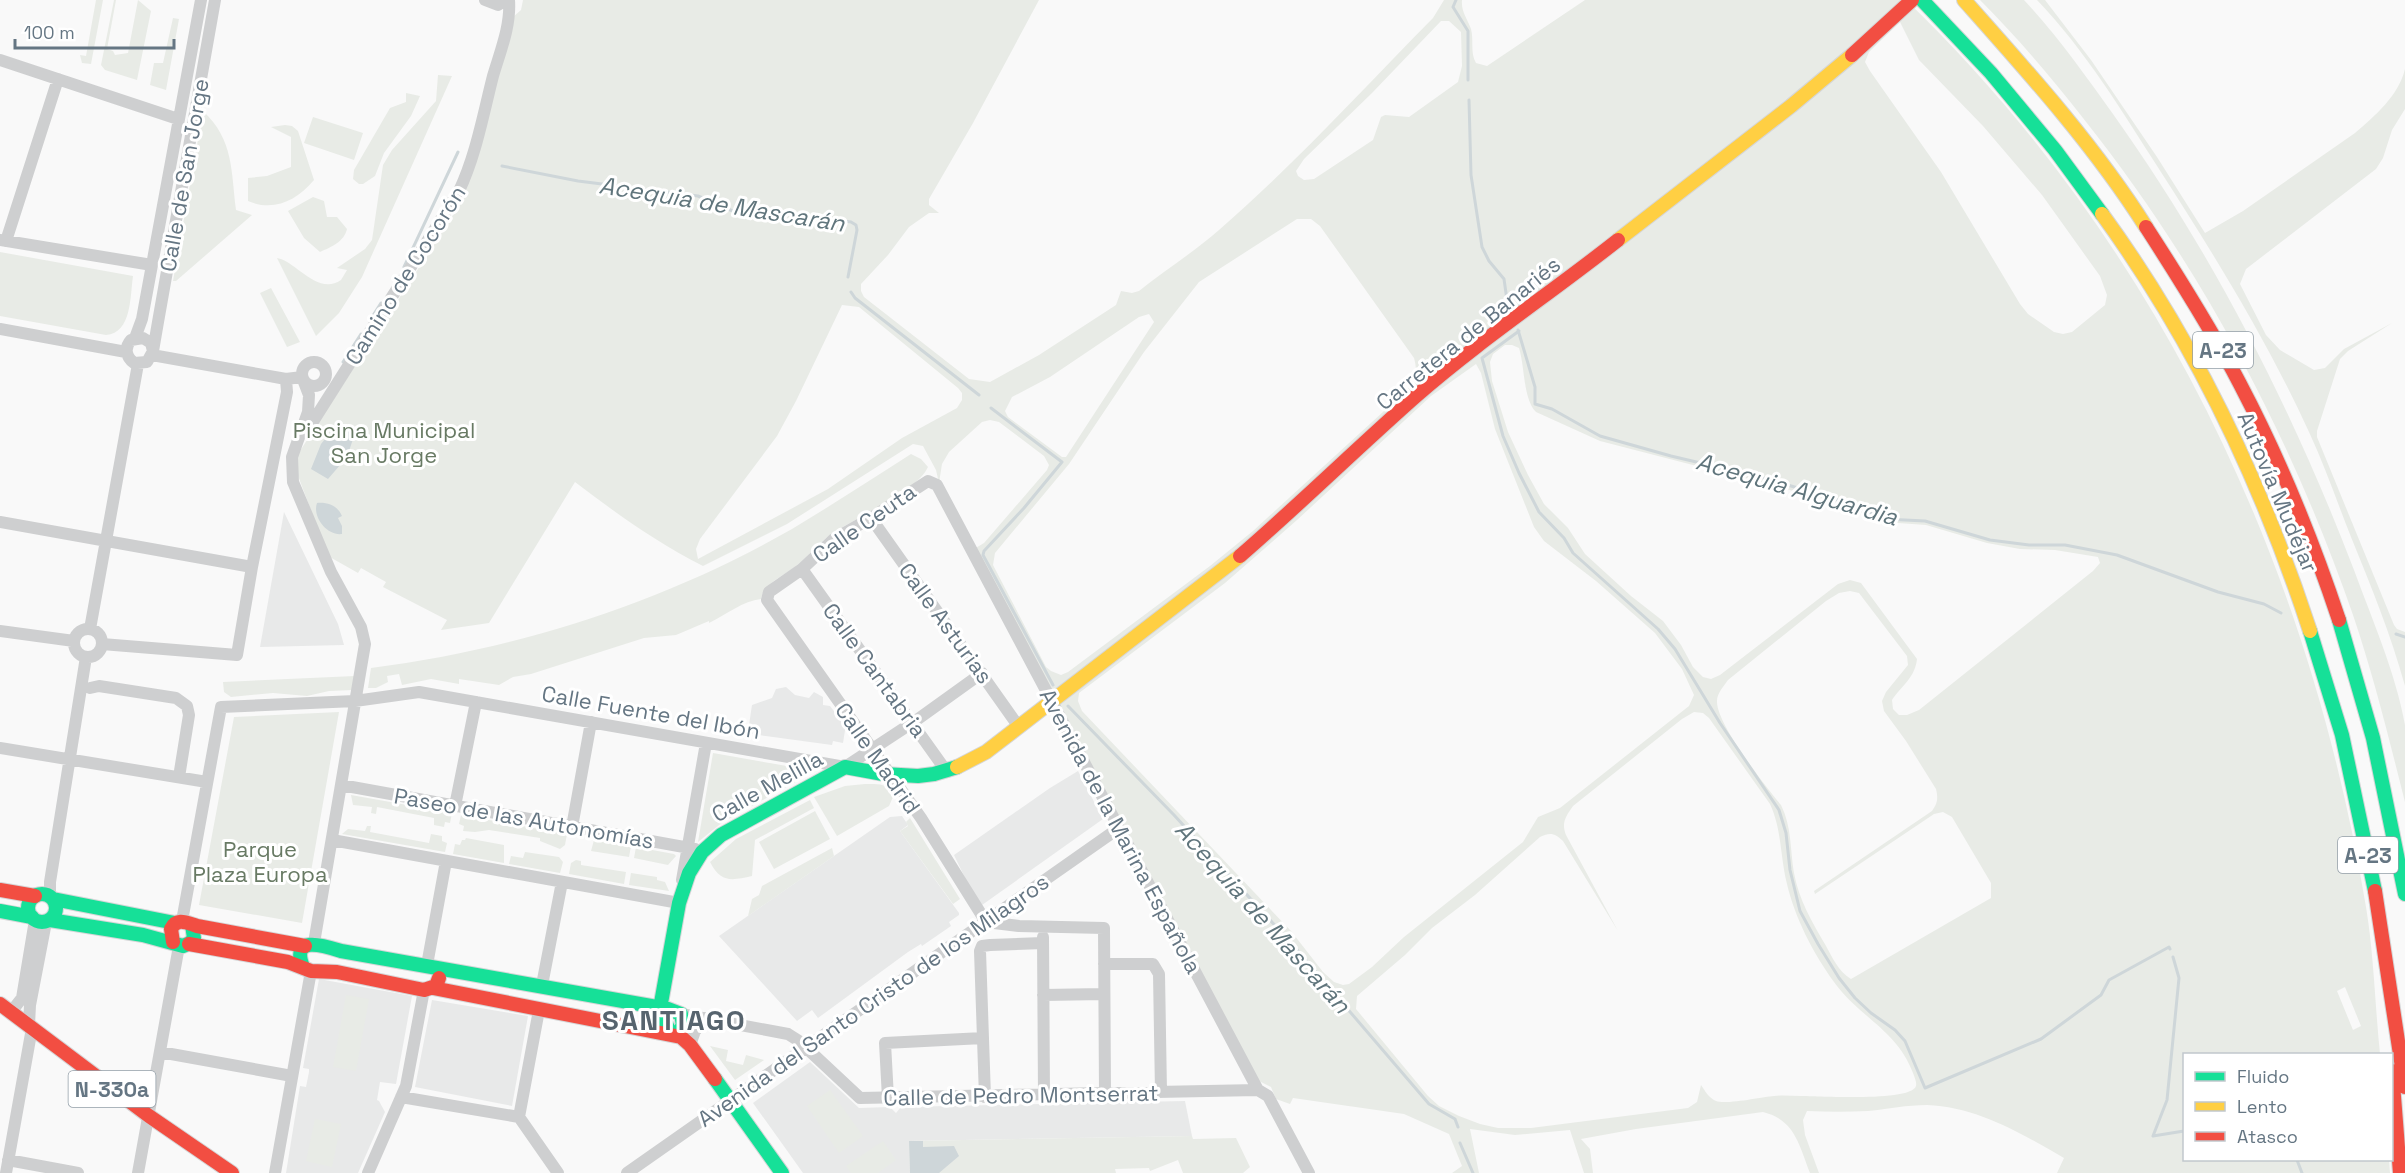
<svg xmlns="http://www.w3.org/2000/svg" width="2405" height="1173" viewBox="0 0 2405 1173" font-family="'Space Grotesk',sans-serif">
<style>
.built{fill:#e8e9e9}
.green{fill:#e8ebe6;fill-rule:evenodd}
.water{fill:#ced6d9}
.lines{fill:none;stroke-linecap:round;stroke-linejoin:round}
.stream{stroke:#ced6d9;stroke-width:3}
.fast-casing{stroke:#d5d6d7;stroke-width:16}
.slow-casing{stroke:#d5d6d7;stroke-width:16}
.jam-casing{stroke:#d5d6d7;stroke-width:16}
.street{stroke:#cecfd0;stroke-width:12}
.fast{stroke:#16e098;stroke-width:14}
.slow{stroke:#ffcf43;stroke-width:14}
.jam{stroke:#f24e42;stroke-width:14}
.labels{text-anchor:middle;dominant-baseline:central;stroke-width:6;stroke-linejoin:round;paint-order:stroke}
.shield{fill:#fff;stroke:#939fa8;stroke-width:1.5}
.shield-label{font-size:21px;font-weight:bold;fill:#657683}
.street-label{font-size:22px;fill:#657683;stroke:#fff}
.park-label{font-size:22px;fill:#687a64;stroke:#fff}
.water-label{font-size:24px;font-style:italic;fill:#60757c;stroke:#fff}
.district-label{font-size:28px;font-weight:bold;letter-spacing:1.5px;fill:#57646e;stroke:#fff}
</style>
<rect width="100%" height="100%" fill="#f9f9f9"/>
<path class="built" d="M 284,512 L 338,624 L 344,645 L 260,647 Z
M 786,687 L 795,695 L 809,698 L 814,692 L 823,697 L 823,705 L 830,706 L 837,715 L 835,717 L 842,718 L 842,723 L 846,724 L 843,743 L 833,741 L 832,745 L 752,734 L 753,726 L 749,725 L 752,705 L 772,698 L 776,689 Z
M 1078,771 L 1103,819 L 982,905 L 968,884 L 954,855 L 1050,788 Z
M 902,816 L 908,825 L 900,831 L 959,913 L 959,915 L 949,922 L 951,926 L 922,946 L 921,944 L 908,952 L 818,1018 L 812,1010 L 797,1021 L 719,936 L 890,817 Z
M 319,979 L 412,996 L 396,1084 L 380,1082 L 377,1100 L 379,1101 L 385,1112 L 358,1173 L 286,1173 L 300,1086 L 306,1087 L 309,1072 L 309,1069 L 303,1068 Z
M 432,1000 L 528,1016 L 512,1106 L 415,1087 Z
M 810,1062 L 859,1108 L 890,1107 L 896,1113 L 901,1107 L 1185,1101 L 1192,1136 L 909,1141 L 910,1173 L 803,1173 L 753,1103 Z"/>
<path class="green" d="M 96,0 L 103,0 L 91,64 L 82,63 L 80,55 L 86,56 Z
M 114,0 L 116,0 L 107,49 L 113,51 L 115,55 L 128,53 L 138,0 L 151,11 L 137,80 L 105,70 L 101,65 Z
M 523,0 L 1039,0 L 973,123 L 929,199 L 929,205 L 939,213 L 929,213 L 909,227 L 888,255 L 861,284 L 861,291 L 864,297 L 969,379 L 990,382 L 1039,355 L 1116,305 L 1121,291 L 1132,293 L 1139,291 C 1165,270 1194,252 1219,230 C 1295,164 1362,90 1433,18 L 1444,0 L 1462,0 C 1461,12 1467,18 1471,29 C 1474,40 1470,53 1476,63 L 1487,66 L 1585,0 L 1906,0 C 2158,243 2309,563 2366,907 C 2374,955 2375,1006 2380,1054 L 2184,1054 L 2184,1160 L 2389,1160 L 2390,1173 L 2057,1173 L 2064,1158 C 2022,1134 1978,1107 1927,1105 C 1907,1105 1888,1109 1868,1111 C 1848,1112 1828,1112 1807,1111 L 1803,1120 L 1805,1135 L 1819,1173 L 1810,1173 C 1799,1145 1795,1120 1763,1112 L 1636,1129 L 1581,1139 L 1590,1149 L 1593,1173 L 1584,1173 L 1570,1130 L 1515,1135 L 1470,1129 L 1479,1173 L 1452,1173 L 1462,1166 L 1449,1134 L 1404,1114 L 1293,1098 L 1290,1104 L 1276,1099 L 1271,1087 L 1259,1081 L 974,549 L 984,543 L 1047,470 L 1049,465 L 1044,456 L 999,422 L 990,420 L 982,422 L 949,452 L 942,464 L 939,483 L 936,470 L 923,446 L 913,444 L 787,524 L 703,566 C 656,542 617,514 575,482 L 489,623 L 441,630 L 447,620 L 383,587 L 386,582 L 361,568 L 358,573 L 328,556 L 297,473 L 298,454 L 466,195 L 463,192 L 513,17 L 521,10 ZM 1441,21 L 1449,21 L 1461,32 L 1462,66 L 1458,82 L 1409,117 L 1385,115 L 1381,117 L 1373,140 L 1314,179 L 1304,180 L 1298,176 L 1296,171 L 1304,159 L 1372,93 ZM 1900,22 L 1919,60 L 1983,126 L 2042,195 L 2100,276 L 2107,295 L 2105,305 L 2072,332 L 2063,334 L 2054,332 L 2028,314 L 2020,304 L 1941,172 L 1870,71 L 1865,62 L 1869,52 ZM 1297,219 L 1311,219 L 1320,226 L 1414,358 C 1418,372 1415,378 1407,390 L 1253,531 L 1210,566 L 1068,672 L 1061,675 L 1051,671 L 1046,667 L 993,565 L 995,553 L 1069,464 L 1144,352 L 1199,282 ZM 842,305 L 859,307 L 958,388 L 962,393 L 962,400 L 957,408 L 902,438 L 828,489 L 698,559 L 696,549 L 700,539 L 777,436 L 796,401 ZM 1149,314 L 1154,322 L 1066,457 L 1062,457 L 1008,417 L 1005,411 L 1012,397 L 1050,377 L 1139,317 ZM 1505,345 L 1512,345 L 1519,348 C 1525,367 1523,399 1536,412 L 1600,441 L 1832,501 L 1884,522 L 1926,525 L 1987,543 L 2020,549 L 2055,550 L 2098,557 L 2100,563 L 2093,571 L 1919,710 L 1907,715 L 1899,715 L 1893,709 L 1892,700 C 1902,685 1915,678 1917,659 L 1861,583 L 1850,580 L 1838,584 L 1720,675 L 1711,679 L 1703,677 L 1693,667 L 1681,645 L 1663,621 L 1631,596 L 1585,554 L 1568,528 L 1544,504 L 1528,475 L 1508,432 L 1492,381 L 1490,362 L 1493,354 ZM 1476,364 L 1481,373 L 1495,429 L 1534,527 L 1544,541 L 1596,581 L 1655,633 L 1682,669 L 1694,695 L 1689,706 L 1560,808 L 1538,817 L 1523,842 L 1404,937 L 1372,967 L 1349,984 L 1343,985 L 1334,982 L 1323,972 L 1291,931 L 1082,711 L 1078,701 L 1079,693 L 1225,583 L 1297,520 L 1431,396 ZM 1850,591 L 1859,593 L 1907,656 L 1908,665 L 1886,692 L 1882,701 L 1884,711 L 1906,741 L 1936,789 C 1938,798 1938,803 1932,811 L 1814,891 L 1815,894 L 1934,814 L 1943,812 L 1952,817 L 1991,883 L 1991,898 L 1851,979 C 1839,972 1832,957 1826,946 C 1812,922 1799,900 1794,873 C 1790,850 1792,827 1781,805 C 1765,786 1716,723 1717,701 C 1717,693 1724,686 1728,680 L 1826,601 L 1839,593 ZM 1694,712 L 1703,713 L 1709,718 L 1770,804 C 1782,830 1780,856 1787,884 C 1795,918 1813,953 1834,982 C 1859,1017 1897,1030 1913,1073 C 1914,1076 1917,1082 1916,1086 C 1911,1102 1819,1096 1801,1096 C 1792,1096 1783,1095 1774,1096 C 1762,1097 1725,1105 1716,1101 C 1709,1098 1705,1091 1701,1085 L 1697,1102 L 1688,1108 L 1531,1128 L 1498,1128 L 1480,1124 L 1459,1116 L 1439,1106 L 1428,1096 L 1356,1009 L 1357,996 L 1405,955 L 1432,928 L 1475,895 L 1540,837 C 1550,832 1555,833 1563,841 L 1618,931 L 1566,835 C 1561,823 1566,816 1573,806 L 1682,719 ZM 2345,987 L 2361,1026 L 2353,1030 L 2337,991 Z
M 1980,0 L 2024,0 C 2057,35 2085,75 2113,114 C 2214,256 2292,408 2354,570 C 2372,619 2396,674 2405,725 C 2405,749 2405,777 2405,802 C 2389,739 2374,677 2353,615 C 2291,436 2201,266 2083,118 C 2051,77 2017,37 1980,0 Z
M 2037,0 L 2045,0 L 2091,60 L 2157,157 L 2205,233 L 2243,211 L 2355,133 C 2375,116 2399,95 2405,69 L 2405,109 L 2392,130 L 2383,158 L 2376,169 L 2246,269 L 2240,284 L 2266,335 L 2280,350 L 2314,370 L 2325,368 L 2344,349 L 2392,323 L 2348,351 L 2340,359 L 2317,431 L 2317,437 L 2394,625 L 2397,629 L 2405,632 L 2405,686 C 2391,635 2371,586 2351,537 C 2337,502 2325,466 2309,432 C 2267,340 2213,253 2159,169 C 2122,111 2085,50 2037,0 Z
M 173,18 L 179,19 L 166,90 L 150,85 L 154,63 L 163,63 Z
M 438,75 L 452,76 L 362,277 L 339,313 L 316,336 L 277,258 C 296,261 317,296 341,280 L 347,270 L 337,268 L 365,249 L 372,240 L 383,165 L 392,150 L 436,101 Z
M 406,93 L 420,96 L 411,116 L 384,153 L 375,176 L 363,184 L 359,184 L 353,179 L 354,170 L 390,108 L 406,102 Z
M 203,111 C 234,140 231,171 236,210 L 252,215 L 176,281 L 173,281 Z
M 313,117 L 363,133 L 354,160 L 304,143 Z
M 285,125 L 292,126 L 298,131 L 314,180 C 296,201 274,212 248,201 L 248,178 L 267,176 L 291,167 L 291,137 L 271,127 Z
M 313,197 L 324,201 L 327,217 L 337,217 L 347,229 C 344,242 331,247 320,252 L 304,238 L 288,211 Z
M 0,252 L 133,276 C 130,296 132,333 106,335 L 0,316 Z
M 271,288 L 300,342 L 287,347 L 260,293 Z
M 911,454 L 921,459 L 928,467 C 916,493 854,518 830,535 C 818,544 808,556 796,566 C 784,576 764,583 761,599 C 743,601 727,614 709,623 L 709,621 L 676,635 L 644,638 L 531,674 L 513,677 L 499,685 L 459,679 L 459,684 L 431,679 L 402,685 L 399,674 L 387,676 L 388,682 L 376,688 L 368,688 L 371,668 C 519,649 662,603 792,529 C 832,505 872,479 911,454 Z
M 355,676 L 353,690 L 329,691 L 307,696 L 273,693 L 231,697 L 224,692 L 223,682 Z
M 339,712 L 302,923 L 199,905 L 234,717 Z
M 713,753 L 815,771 L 723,822 L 698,842 Z
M 865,784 C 876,784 886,783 892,792 L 893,797 L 889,806 L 837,836 L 814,797 L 845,786 Z
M 351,795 L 452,813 L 450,823 L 445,822 L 444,827 L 434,825 L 434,818 L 377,807 L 376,814 L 371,813 L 372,807 L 353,805 Z
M 810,800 L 814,808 L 755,840 L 752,876 C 733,880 721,884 710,862 L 736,839 Z
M 815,811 L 830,839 L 774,869 L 759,842 Z
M 461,815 L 567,834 L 565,845 L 560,849 L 540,841 L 540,838 L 489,830 L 475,832 L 463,831 L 464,826 L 459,824 Z
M 910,818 L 960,899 L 953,904 L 900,831 L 908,826 L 906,822 Z
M 367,826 L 371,826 L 370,832 L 429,843 L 431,834 L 442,836 L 442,841 L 447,843 L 445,852 L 342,834 L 348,829 L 365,831 Z
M 466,838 L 504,845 L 504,863 L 453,854 L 455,844 L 460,845 L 462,840 L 465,840 Z
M 594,840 L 631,846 L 629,857 L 591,851 Z
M 636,847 L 674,854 L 676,856 L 668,865 L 634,858 Z
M 832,848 L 834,856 L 748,916 L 752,899 L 759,895 L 762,886 Z
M 525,852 L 559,857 L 563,862 L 560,873 L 509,864 L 511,856 L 523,858 Z
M 576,860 L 581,861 L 581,865 L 626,872 L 624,884 L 569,874 L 571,863 Z
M 631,873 L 657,877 L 657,880 L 665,882 L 669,891 L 629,885 Z
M 346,995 L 369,999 L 356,1071 L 333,1067 Z
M 710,1046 L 728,1050 L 726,1061 L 743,1065 L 746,1055 L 764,1060 L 735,1080 Z
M 830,1090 L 863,1136 L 839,1153 L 807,1106 Z
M 315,1119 L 341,1124 L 332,1167 L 306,1161 Z
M 1192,1136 L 1193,1139 L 1236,1138 L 1250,1167 L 1243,1173 L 1183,1173 L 1178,1160 L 1150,1171 L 1149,1168 L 1115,1169 L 1116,1173 L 910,1173 L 909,1141 Z
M 883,1141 L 896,1160 L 878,1173 L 851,1173 L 846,1166 Z"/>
<path class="water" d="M 338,423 L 355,433 L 347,457 L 328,479 L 311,469 L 321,444 Z
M 317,503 C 328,502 338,506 342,516 L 338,518 L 342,526 L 342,534 C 327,536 312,517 317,503 Z
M 909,1141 L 923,1141 L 923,1147 L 954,1146 L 959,1156 L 939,1173 L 910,1173 Z"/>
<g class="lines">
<path class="stream" d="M 1456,0 L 1453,7 L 1468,31 L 1468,80
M 1469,100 L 1471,175 L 1482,247 L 1489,261 L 1504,279 L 1508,307
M 502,166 L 578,181 L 698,196 L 735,212 L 752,210 L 774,211 L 851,222 L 856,225 L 857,230 L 848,277
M 404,267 L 458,152
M 851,292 L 855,298 L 979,395
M 372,317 L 381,303
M 1518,330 L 1535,387 L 1535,404 L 1552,409 L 1600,436 L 1671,456 L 1764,478 L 1835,499 L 1885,519 L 1925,521 L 1990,540 L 2029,545 L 2065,545 L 2117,555 L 2218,592 L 2264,604 L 2281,613
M 1519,331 L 1482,358 L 1503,436 L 1519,473 L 1539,512 L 1564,538 L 1573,553 L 1658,629 L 1675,649 L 1720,723 L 1779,810 L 1786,833 L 1790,870 L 1800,911 L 1818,944 L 1839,978 L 1855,998 L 1871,1013 L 1895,1030 L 1905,1041 L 1925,1088 L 2041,1039 L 2101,995 L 2109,980 L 2169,947 L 2170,949
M 343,362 L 361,334
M 991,408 L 1062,462 L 1024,508 L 984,551 L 983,555 L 1053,685
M 2396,634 L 2405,637
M 1068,706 L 1174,815 L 1291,943 L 1429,1104 L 1455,1119 L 1458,1127
M 2173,957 L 2179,978 L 2167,1100 L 2153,1136 L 2184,1131
M 1460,1143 L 1473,1173
M 2297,1160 L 2302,1173"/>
<defs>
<path id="fast" d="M 1922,0 L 1991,73 L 2055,150 L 2102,214
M 2339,620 L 2373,738 L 2405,894
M 2310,631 L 2342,735 L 2375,891
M28 908a14 14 0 1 1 28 0a14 14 0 1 1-28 0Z
M 53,899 L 175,923
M 0,911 L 32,917
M 50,920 L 143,935 L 183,946 L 190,943 L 194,938 L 192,925
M 303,967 C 290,934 325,946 341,951 L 668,1009 L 681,1014 L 683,1025 L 677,1035
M 671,1034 L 662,1016 L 661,1003 L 679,903 L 689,873 L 702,852 L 721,835 L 845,767 L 883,774 L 918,776 L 934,774 L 957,767
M 715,1079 L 782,1173"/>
<path id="slow" d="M 1964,0 C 2028,72 2094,145 2146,227
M 2102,214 C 2193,339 2262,484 2310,631
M 1618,240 L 1791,106 L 1852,55
M 957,767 L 986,752 L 1240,556"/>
<path id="jam" d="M 1852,55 L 1912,0
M 2146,227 C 2179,278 2212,330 2240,384 C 2280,460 2312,539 2339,620
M 1240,556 C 1300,504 1356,449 1416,396 C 1480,340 1551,293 1618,240
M 0,890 L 35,896
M 2375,891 L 2405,1087
M 173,942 L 171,929 C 177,917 187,923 197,926 L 305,946
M 189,944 L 288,962 L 311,971 L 337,972 L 424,990 L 436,986 L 439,978
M 433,988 L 681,1037 L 690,1045 L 715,1079
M 0,1004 L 149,1116 L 232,1173
M 2392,1071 L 2400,1173"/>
</defs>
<use href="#fast" class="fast-casing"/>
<use href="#slow" class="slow-casing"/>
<use href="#jam" class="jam-casing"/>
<path class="street" d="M 485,0 L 498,5 L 506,0
M 0,60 L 178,119
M 0,240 L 152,265
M 6,241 L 58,79
M 0,329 L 126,352
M 135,338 L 142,319 L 201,0
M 153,351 L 151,343 L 143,338 L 131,340 C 124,348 126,357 134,363 L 147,362 L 153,351 L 158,322 L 215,0
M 152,355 L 286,379 L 302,377
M302 374a12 12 0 1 1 24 0a12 12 0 1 1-24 0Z
M 304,382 L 309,395 L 308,412 L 292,457 L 293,482 L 331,572 L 361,627 L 365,644 L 314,943
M 307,431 L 459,191 C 476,155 483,115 493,76 C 500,52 511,26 509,0
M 871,518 L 1019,727
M 0,522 L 252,567
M 802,569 L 947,772
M74 643a14 14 0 1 1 28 0a14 14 0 1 1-28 0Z
M 90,629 L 138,364
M 0,631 L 74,641
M 102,644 L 237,655 L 252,567 L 287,392 L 286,379
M 90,688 L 99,686 L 176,698 L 187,706 L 189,715 L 179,777
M 0,748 L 207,782
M 341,785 L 695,849
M 455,806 L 476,702
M 572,827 L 591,722
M 332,840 L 679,903 L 680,897
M 682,880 L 706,743
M 50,896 L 50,882 L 86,657
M 182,921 L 221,707 L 355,701 L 419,692 L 845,767 L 918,719 L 982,673
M 1043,937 L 1044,1095
M 1104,964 L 1153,964 L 1159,974 L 1161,1092
M 427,965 L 446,861
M 542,985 L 562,882
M 1043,995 L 1104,994
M 11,1012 L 22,998 L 35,920
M 681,1014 L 788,1034 L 799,1041 L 860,1098 L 1258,1090
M 29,1025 L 30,1005 L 46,922
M 690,1045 L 695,1031 L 706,1018
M 160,1052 L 292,1076
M 1105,1093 L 1104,928 L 1019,926 L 986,922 L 921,818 L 767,600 L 769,592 L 802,569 L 834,539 L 871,518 L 928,481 L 937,485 L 1258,1090 L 1268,1096 L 1309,1173
M 401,1097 L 519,1117 L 558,1173
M 985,1097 L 980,951 L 982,946 L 990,945 L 1043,943
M 888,1098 L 885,1043 L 983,1038
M 519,1117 L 539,1010
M 8,1160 L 78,1173
M 6,1173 L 32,1028
M 138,1173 L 179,946
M 275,1173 L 311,971
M 368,1173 L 406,1086 L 424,990
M 627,1173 L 1119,828"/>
<use href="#fast" class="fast"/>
<use href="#slow" class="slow"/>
<use href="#jam" class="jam"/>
</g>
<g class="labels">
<g class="shield">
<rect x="2193" y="332" width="60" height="36" rx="4.5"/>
<rect x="2338" y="837" width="60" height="36" rx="4.5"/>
<rect x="68.5" y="1071" width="87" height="36" rx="4.5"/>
</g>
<g class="shield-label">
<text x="2223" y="350">A-23</text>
<text x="2368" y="855">A-23</text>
<text x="112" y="1089">N-330a</text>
</g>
<g class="street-label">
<text transform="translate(184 175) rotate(-80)">Calle de San Jorge</text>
<text transform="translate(405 275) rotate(-58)">Camino de Cocorón</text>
<text transform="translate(1468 333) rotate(-39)">Carretera de Banariés</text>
<text transform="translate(2278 492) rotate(67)">Autovía Mudéjar</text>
<text transform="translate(864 523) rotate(-35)">Calle Ceuta</text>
<text transform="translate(946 623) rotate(54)">Calle Asturias</text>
<text transform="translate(875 670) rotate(54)">Calle Cantabria</text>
<text transform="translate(651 712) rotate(10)">Calle Fuente del Ibón</text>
<text transform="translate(878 758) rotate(55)">Calle Madrid</text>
<text transform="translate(767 786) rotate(-29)">Calle Melilla</text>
<text transform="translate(524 818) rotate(10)">Paseo de las Autonomías</text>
<text transform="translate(1121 831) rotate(62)">Avenida de la Marina Española</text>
<text transform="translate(873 1000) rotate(-35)">Avenida del Santo Cristo de los Milagros</text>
<text transform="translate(1021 1095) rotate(-1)">Calle de Pedro Montserrat</text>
</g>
<g class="park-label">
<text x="384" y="430">Piscina Municipal<tspan x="384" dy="25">San Jorge</tspan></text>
<text x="260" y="849">Parque<tspan x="260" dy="25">Plaza Europa</tspan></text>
</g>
<g class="water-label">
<text transform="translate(722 204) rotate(9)">Acequia de Mascarán</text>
<text transform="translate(1797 489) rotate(16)">Acequia Alguardia</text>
<text transform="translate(1263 917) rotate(48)">Acequia de Mascarán</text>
</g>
<g class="district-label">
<text x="674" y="1020">SANTIAGO</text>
</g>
</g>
<rect x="2183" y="1053" width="210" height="108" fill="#ffffff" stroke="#c1c8cd" stroke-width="1.5"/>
<rect x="2195" y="1072" width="30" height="9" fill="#16e098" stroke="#c1c8cd" stroke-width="1.5"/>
<text x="2237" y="1083" font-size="18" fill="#657683">Fluido</text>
<rect x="2195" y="1102" width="30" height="9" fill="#ffcf43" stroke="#c1c8cd" stroke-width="1.5"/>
<text x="2237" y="1113" font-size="18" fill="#657683">Lento</text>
<rect x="2195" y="1132" width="30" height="9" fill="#f24e42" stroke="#c1c8cd" stroke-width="1.5"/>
<text x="2237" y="1143" font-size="18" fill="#657683">Atasco</text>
<path d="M15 39v9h159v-9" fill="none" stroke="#657683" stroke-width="3"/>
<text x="24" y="39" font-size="18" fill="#657683" stroke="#ffffff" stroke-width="4.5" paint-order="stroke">100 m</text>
</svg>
